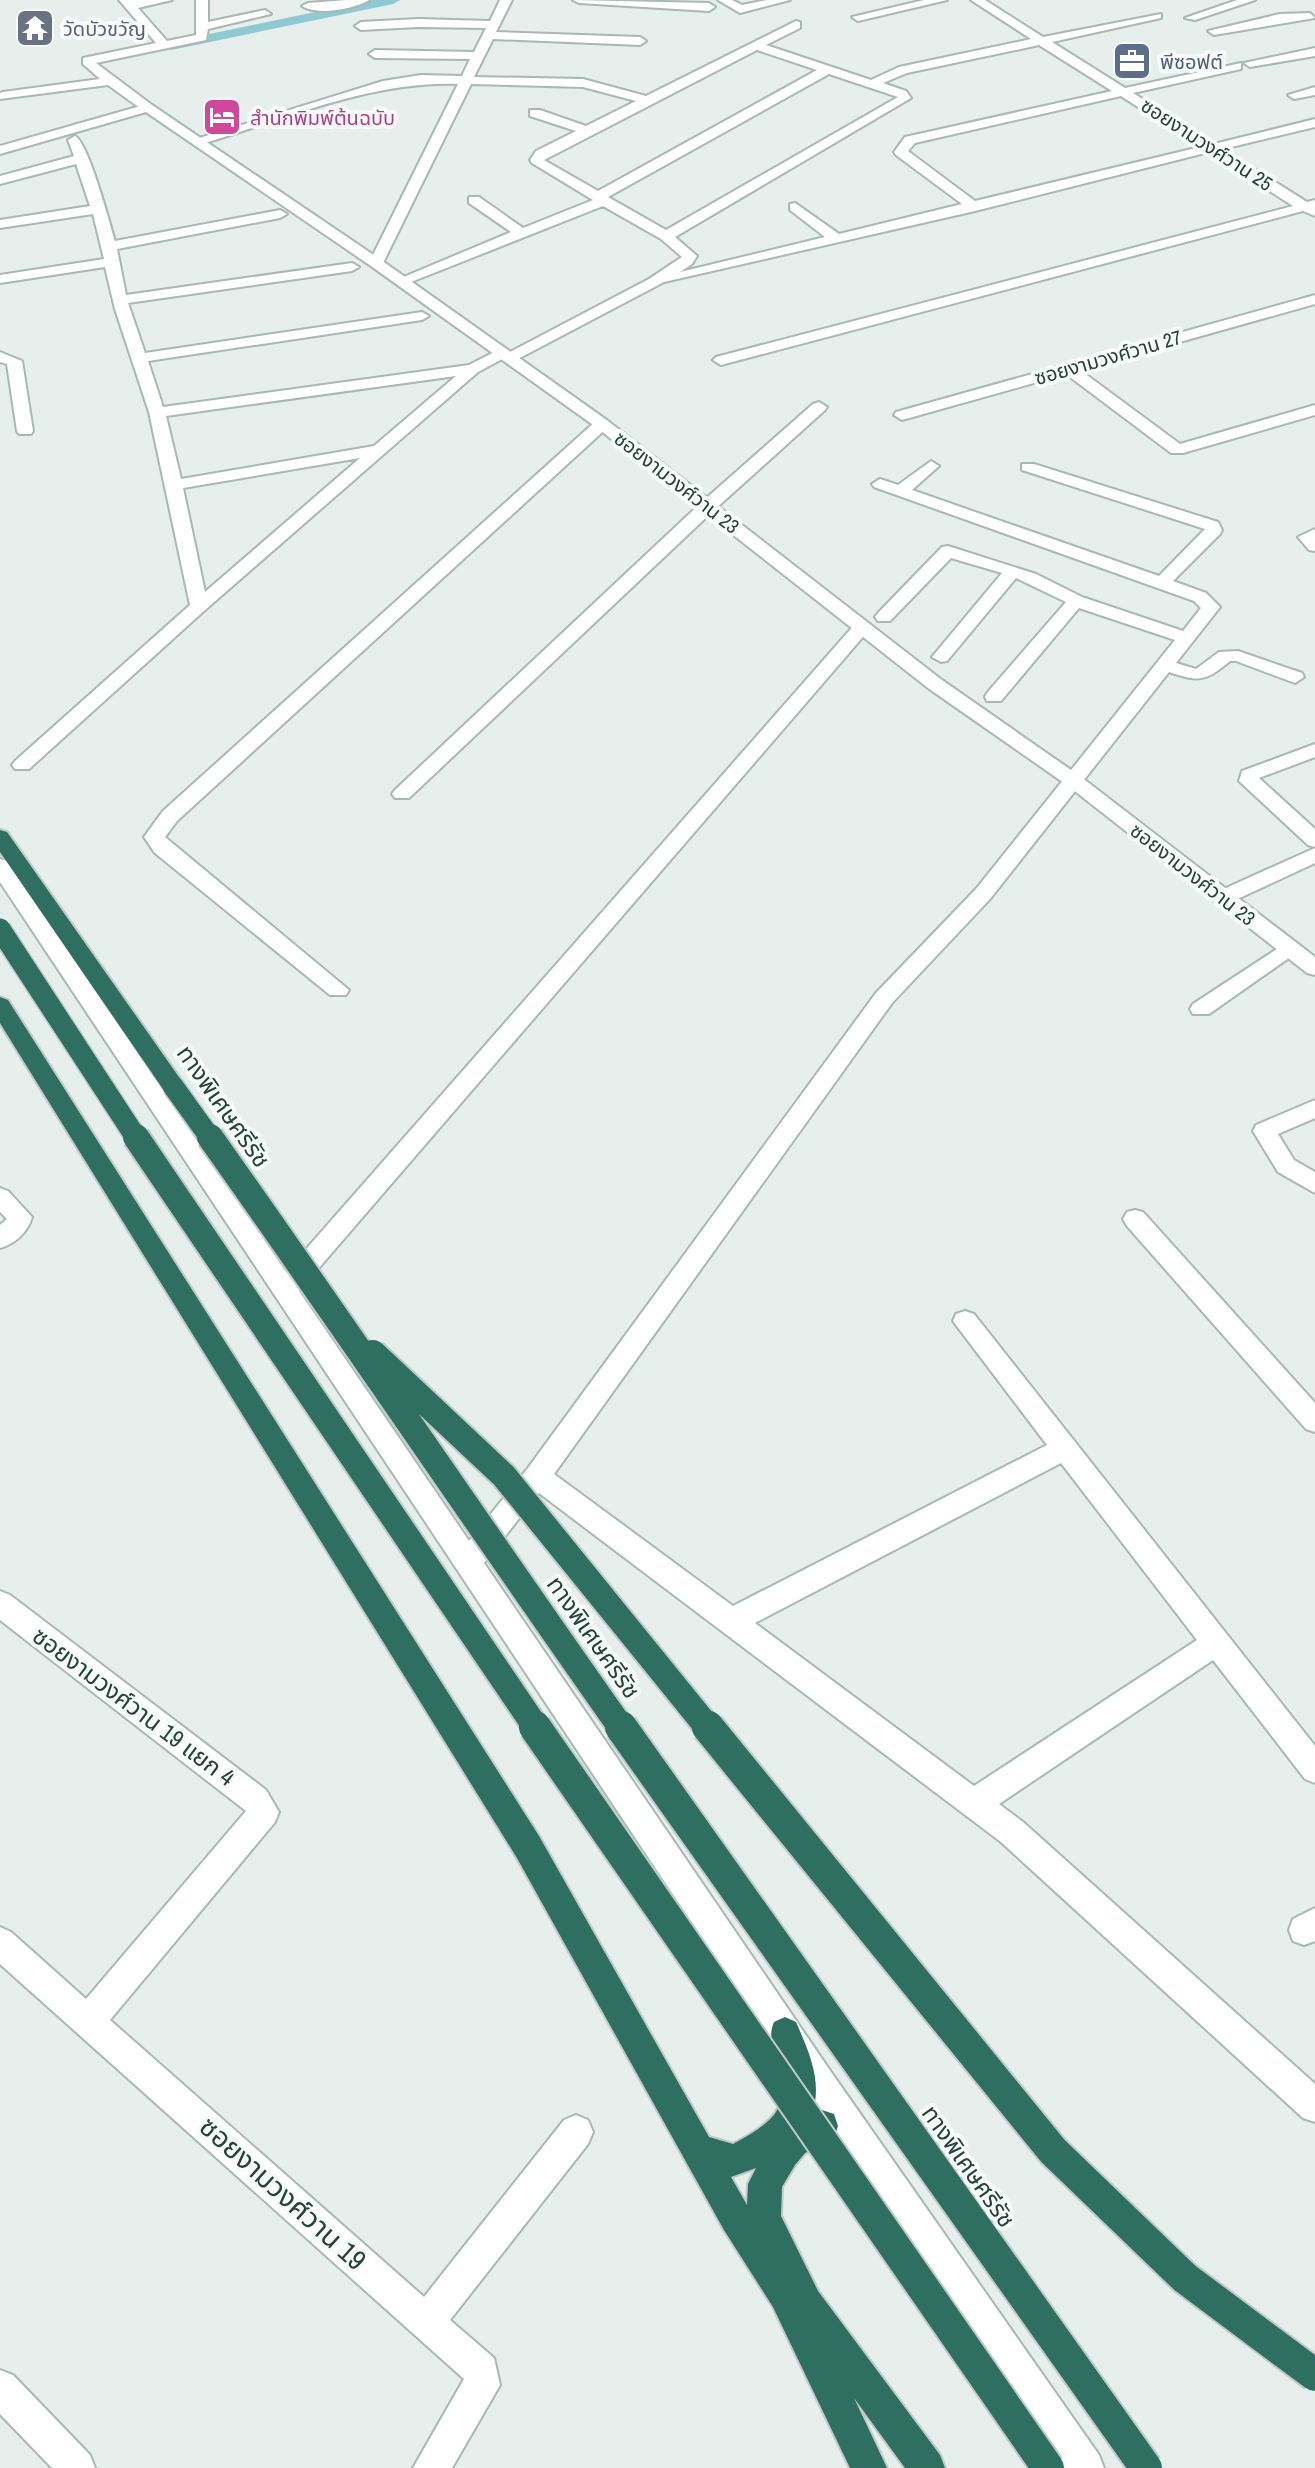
<svg xmlns="http://www.w3.org/2000/svg" width="1315" height="2468" viewBox="0 0 1315 2468" font-family="'Archivo Narrow','Noto Sans Thai',sans-serif">
<style>
.lines{fill:none;stroke-linecap:round;stroke-linejoin:round}
.canal{fill:#8ec9d4;fill-rule:evenodd}
.minor-casing{stroke:#a8b8b2;stroke-width:4}
.tertiary-casing{stroke:#a8b8b2;stroke-width:4}
.motorway-casing{stroke:#c2cac8;stroke-width:4}
.minor{fill:#fff;fill-rule:evenodd}
.tertiary{fill:#fff;fill-rule:evenodd}
.motorway{fill:#2f6f62;fill-rule:evenodd}
.motorway-bridge-far2-casing{stroke:#c2cac8;stroke-width:24;stroke-linecap:butt}
.motorway-bridge-far1-casing{stroke:#c2cac8;stroke-width:30;stroke-linecap:butt}
.motorway-bridge-casing{stroke:#c2cac8;stroke-width:36;stroke-linecap:butt}
.motorway-bridge-far2{stroke:#2f6f62;stroke-width:21}
.motorway-bridge-far1{stroke:#2f6f62;stroke-width:26}
.motorway-bridge{stroke:#2f6f62;stroke-width:32}
.labels{text-anchor:middle;dominant-baseline:central;stroke-width:8;stroke-linejoin:round;paint-order:stroke}
.far-worship-label{font-size:20px;fill:#5b616d;stroke:#f7fbf9;text-anchor:start}
.far-service-label{font-size:20px;fill:#4e5e75;stroke:#f7fbf9;text-anchor:start}
.far-hotel-label{font-size:20px;fill:#b23c85;stroke:#f7fbf9;text-anchor:start}
.far-street-label{font-size:20px;fill:#24423a;stroke:#f7fbf9}
.street-label{font-size:24px;fill:#24423a;stroke:#f7fbf9}
.near-street-label{font-size:28px;fill:#24423a;stroke:#f7fbf9}
</style>
<rect width="100%" height="100%" fill="#e6efeb"/>
<g class="lines">
<path class="canal" d="M 373,0 L 400,0 L 393,4 L 171,50 L 164,46 L 171,42 Z"/>
<defs>
<path id="minor" d="M 119,0 L 172,0 L 138,8 L 167,41 L 196,35 L 196,0 L 208,0 L 208,22 L 265,10 L 271,14 L 208,29 L 206,40 L 96,63 L 152,105 L 152,111 L 144,111 L 108,85 L 0,99 L 0,93 L 3,92 L 100,79 L 83,64 L 83,58 L 156,43 Z
M 346,0 L 369,0 C 354,9 318,16 302,6 L 308,3 Z
M 500,0 L 512,0 L 496,32 L 640,37 L 646,41 L 640,45 L 493,39 L 474,77 L 583,79 L 646,96 L 796,21 L 800,22 L 800,28 L 766,45 L 871,80 L 899,67 L 1031,39 L 971,0 L 985,0 L 1043,37 L 1161,14 L 1161,18 L 1052,42 L 1125,88 L 1241,63 L 1241,69 L 1133,93 L 1214,144 L 1315,119 L 1315,127 L 1223,149 L 1307,202 L 1315,200 L 1315,216 L 1303,211 L 721,365 L 713,360 L 716,357 L 1293,206 L 1209,152 L 975,211 L 664,282 L 514,361 L 502,359 L 478,372 L 205,610 L 29,769 L 15,769 L 12,765 L 15,761 L 190,605 L 149,412 L 115,309 L 105,267 L 0,283 L 0,275 L 104,259 L 93,214 L 0,228 L 0,220 L 90,206 L 76,164 L 0,184 L 0,176 L 74,156 L 68,140 L 75,136 C 88,142 109,221 115,241 L 280,210 L 287,214 L 280,218 L 117,249 L 126,295 L 352,263 L 359,267 L 352,271 L 128,303 L 145,353 L 422,312 L 429,316 L 422,320 L 148,361 L 163,407 L 469,365 L 498,350 L 510,352 L 649,279 L 682,257 L 661,239 L 603,206 L 406,284 L 401,285 L 394,281 L 511,232 L 469,203 L 469,197 L 479,197 L 523,228 L 593,200 L 532,163 L 530,160 L 536,151 L 576,131 L 530,116 L 530,110 L 540,110 L 586,126 L 636,101 L 583,87 L 471,84 L 383,263 L 376,267 L 369,263 L 458,84 C 371,81 285,119 202,144 L 190,141 L 383,81 L 421,75 L 462,76 L 470,59 L 375,58 L 369,54 L 375,50 L 474,52 L 486,28 L 418,27 L 361,30 L 355,26 L 361,22 L 418,19 L 490,21 ZM 1039,45 L 1112,91 L 905,137 L 894,152 L 896,155 L 962,204 L 839,234 L 795,203 L 790,204 L 790,210 L 825,237 L 680,272 L 692,264 L 697,256 L 675,237 L 911,98 L 906,91 L 883,83 L 907,73 ZM 757,50 L 817,70 L 598,191 L 544,160 ZM 829,74 L 898,97 L 666,230 L 608,197 ZM 1121,96 L 1200,147 L 975,201 L 908,151 L 915,143 ZM 456,376 L 374,446 L 181,479 L 166,416 ZM 360,458 L 205,592 L 183,488 Z
M 573,0 L 709,3 L 715,7 L 709,11 L 579,3 Z
M 718,0 L 732,0 L 742,5 L 767,0 L 790,0 L 740,13 Z
M 924,0 L 947,0 L 858,21 L 852,17 Z
M 1237,0 L 1255,0 L 1195,20 L 1185,18 Z
M 1280,14 L 1310,13 L 1315,18 L 1214,35 L 1208,31 Z
M 1315,48 L 1315,56 L 1250,67 L 1244,63 Z
M 1315,87 L 1315,95 L 1294,99 L 1288,95 Z
M 1315,295 L 1315,304 L 1080,370 L 1180,444 L 1315,405 L 1315,415 L 1183,453 L 1171,453 L 1066,374 L 902,420 L 894,415 L 896,412 Z
M 0,352 L 22,361 L 33,431 L 31,434 L 19,434 L 17,431 L 7,364 L 0,362 Z
M 819,402 L 827,407 L 825,410 L 714,510 L 409,798 L 395,798 L 392,794 L 395,790 L 702,502 L 813,404 Z
M 602,419 L 610,424 L 608,427 L 177,821 L 165,837 L 349,990 L 346,995 L 330,995 L 155,853 L 144,837 L 163,811 L 596,421 Z
M 931,461 L 939,466 L 912,490 L 1159,576 L 1205,529 L 1022,470 L 1022,464 L 1034,464 L 1218,522 L 1222,530 L 1220,534 L 1173,581 L 1206,593 L 1220,607 L 1176,663 L 1196,669 L 1219,652 L 1238,651 L 1302,673 L 1304,677 L 1295,683 L 1236,661 L 1230,661 C 1205,682 1199,682 1169,672 L 990,899 L 892,1003 L 554,1474 L 733,1606 L 1047,1445 L 953,1321 L 956,1314 L 965,1311 L 974,1314 L 1315,1746 L 1315,1783 L 1305,1779 L 1213,1660 L 999,1804 L 1023,1822 L 1315,2084 L 1315,2122 L 1303,2118 L 1001,1842 L 539,1493 L 484,1563 L 831,2072 L 1099,2455 L 1104,2468 L 1064,2468 L 807,2096 L 0,882 L 0,859 L 7,861 L 286,1272 L 856,623 L 868,623 L 871,627 L 868,631 L 299,1291 L 469,1541 L 528,1468 L 876,993 L 976,889 L 1175,640 L 1079,608 L 1001,701 L 987,701 L 985,697 L 987,693 L 1066,602 L 1016,578 L 947,661 L 941,662 L 932,657 L 1002,573 L 951,558 L 890,621 L 878,621 L 875,617 L 878,613 L 942,547 L 948,546 L 1036,574 L 1082,597 L 1183,631 L 1201,608 L 1194,601 L 874,487 L 872,484 L 880,479 L 898,485 ZM 1061,1463 L 1197,1640 L 974,1786 L 755,1623 Z
M 1315,529 L 1315,551 L 1309,550 L 1298,537 Z
M 1315,744 L 1315,757 L 1259,778 L 1315,829 L 1315,847 L 1308,845 L 1239,781 L 1242,771 Z
M 1315,848 L 1315,863 L 1231,902 L 1224,904 L 1214,897 L 1217,892 Z
M 1289,941 L 1296,943 L 1300,948 L 1296,953 L 1209,1014 L 1193,1014 L 1190,1009 L 1193,1004 Z
M 1315,1100 L 1315,1118 L 1278,1134 L 1294,1160 L 1315,1172 L 1315,1193 L 1278,1172 L 1253,1131 L 1256,1125 Z
M 0,1188 L 8,1191 L 32,1217 C 28,1232 15,1244 0,1248 L 0,1225 L 7,1219 L 0,1212 Z
M 1135,1210 L 1143,1212 L 1315,1403 L 1315,1432 L 1306,1429 L 1127,1226 L 1123,1219 L 1127,1212 Z
M 0,1591 L 10,1595 L 266,1790 L 279,1812 L 275,1822 L 110,2020 L 424,2297 L 564,2120 L 576,2115 L 588,2120 L 593,2132 L 588,2144 L 450,2320 L 494,2358 L 500,2385 L 452,2468 L 413,2468 L 464,2379 L 0,1964 L 0,1927 L 11,1932 L 86,1999 L 246,1811 L 0,1620 Z
M 1315,1908 L 1315,1941 L 1304,1945 L 1293,1941 L 1289,1930 L 1293,1919 Z
M 0,2370 L 13,2375 L 90,2455 L 95,2468 L 52,2468 L 0,2414 Z"/>
<path id="tertiary" d="M 144,105 L 152,105 L 381,260 L 608,421 L 942,680 L 1081,777 L 1315,957 L 1315,975 L 1307,973 L 1067,785 L 928,688 L 596,427 L 371,266 L 146,112 L 0,154 L 0,146 Z"/>
<path id="motorway" d="M 0,830 L 7,832 L 181,1080 L 184,1086 L 181,1092 L 173,1094 L 165,1092 L 0,852 Z
M 0,997 L 8,1000 L 539,1836 L 709,2137 L 733,2144 C 774,2122 794,2106 777,2057 C 773,2043 768,2036 774,2022 L 785,2017 L 796,2022 C 809,2052 823,2082 812,2114 L 822,2110 L 834,2114 L 838,2126 L 834,2138 L 805,2153 L 795,2165 L 782,2187 L 781,2216 L 818,2291 L 940,2455 L 945,2468 L 905,2468 L 854,2398 L 887,2468 L 850,2468 L 773,2307 L 724,2230 L 517,1858 L 0,1023 ZM 756,2168 L 748,2184 L 747,2205 L 731,2177 Z"/>
</defs>
<use href="#minor" class="minor-casing"/>
<use href="#tertiary" class="tertiary-casing"/>
<use href="#motorway" class="motorway-casing"/>
<use href="#minor" class="minor"/>
<use href="#tertiary" class="tertiary"/>
<use href="#motorway" class="motorway"/>
<defs>
<path id="motorway-bridge-far2" d="M 0,929 L 137,1139
M 173,1086 L 211,1139"/>
<path id="motorway-bridge-far1" d="M 136,1137 L 537,1729
M 210,1137 C 349,1333 483,1532 622,1729
M 373,1353 L 504,1476 L 709,1729"/>
<path id="motorway-bridge" d="M 535,1727 L 1048,2468
M 621,1727 L 1146,2468
M 708,1727 L 1053,2151 L 1185,2278 L 1315,2375"/>
</defs>
<use href="#motorway-bridge-far2" class="motorway-bridge-far2-casing"/>
<use href="#motorway-bridge-far1" class="motorway-bridge-far1-casing"/>
<use href="#motorway-bridge" class="motorway-bridge-casing"/>
<use href="#motorway-bridge-far2" class="motorway-bridge-far2"/>
<use href="#motorway-bridge-far1" class="motorway-bridge-far1"/>
<use href="#motorway-bridge" class="motorway-bridge"/>
</g>
<defs>
<symbol id="temple-square" viewBox="-11 -11 22 22"><rect x="-9" y="-9" width="18" height="18" rx="4" fill="#6b7280" stroke="#f7fbf9"/><path d="M0-6L5-2H3V0L6.5 2.5H4V6H1.5V3h-3V6H-4V2.5H-6.5L-3 0V-2H-5Z" fill="#fff"/></symbol>
<symbol id="office-square" viewBox="-11 -11 22 22"><rect x="-9" y="-9" width="18" height="18" rx="4" fill="#5c6f8a" stroke="#f7fbf9"/><path d="M-6-3h4V-5.5h4V-3h4V5H-6ZM-1-4.5V-3h2v-1.5ZM-6 0V1H6V0Z" fill="#fff"/></symbol>
<symbol id="hotel-square" viewBox="-11 -11 22 22"><rect x="-9" y="-9" width="18" height="18" rx="4" fill="#d1479c" stroke="#f7fbf9"/><path d="M-6-4.5h1.5V1H6V5H4.5V3h-9V5H-6ZM-4 0a1.8 1.8 0 1 1 3.6 0ZM.5 0V-2.5h3Q6-2.5 6 0Z" fill="#fff"/></symbol>
</defs>
<g fill-rule="evenodd">
<use href="#temple-square" x="13" y="6" width="44" height="44"/>
<use href="#office-square" x="1110" y="39" width="44" height="44"/>
<use href="#hotel-square" x="200" y="95" width="44" height="44"/>
</g>
<g class="labels">
<g class="far-worship-label">
<text x="63" y="28">วัดบัวขวัญ</text>
</g>
<g class="far-service-label">
<text x="1160" y="61">พีซอฟต์</text>
</g>
<g class="far-hotel-label">
<text x="250" y="117">สำนักพิมพ์ต้นฉบับ</text>
</g>
<g class="far-street-label">
<text transform="translate(1207 144) rotate(33)">ซอยงามวงศ์วาน 25</text>
<text transform="translate(1108 357) rotate(-16)">ซอยงามวงศ์วาน 27</text>
<text transform="translate(677 482) rotate(38)">ซอยงามวงศ์วาน 23</text>
<text transform="translate(1193 874) rotate(38)">ซอยงามวงศ์วาน 23</text>
</g>
<g class="street-label">
<text transform="translate(224 1106) rotate(55)">ทางพิเศษศรีรัช</text>
<text transform="translate(594 1637) rotate(55)">ทางพิเศษศรีรัช</text>
<text transform="translate(134 1706) rotate(37)">ซอยงามวงศ์วาน 19 แยก 4</text>
<text transform="translate(969 2166) rotate(55)">ทางพิเศษศรีรัช</text>
</g>
<g class="near-street-label">
<text transform="translate(283 2193) rotate(42)">ซอยงามวงศ์วาน 19</text>
</g>
</g>
</svg>
